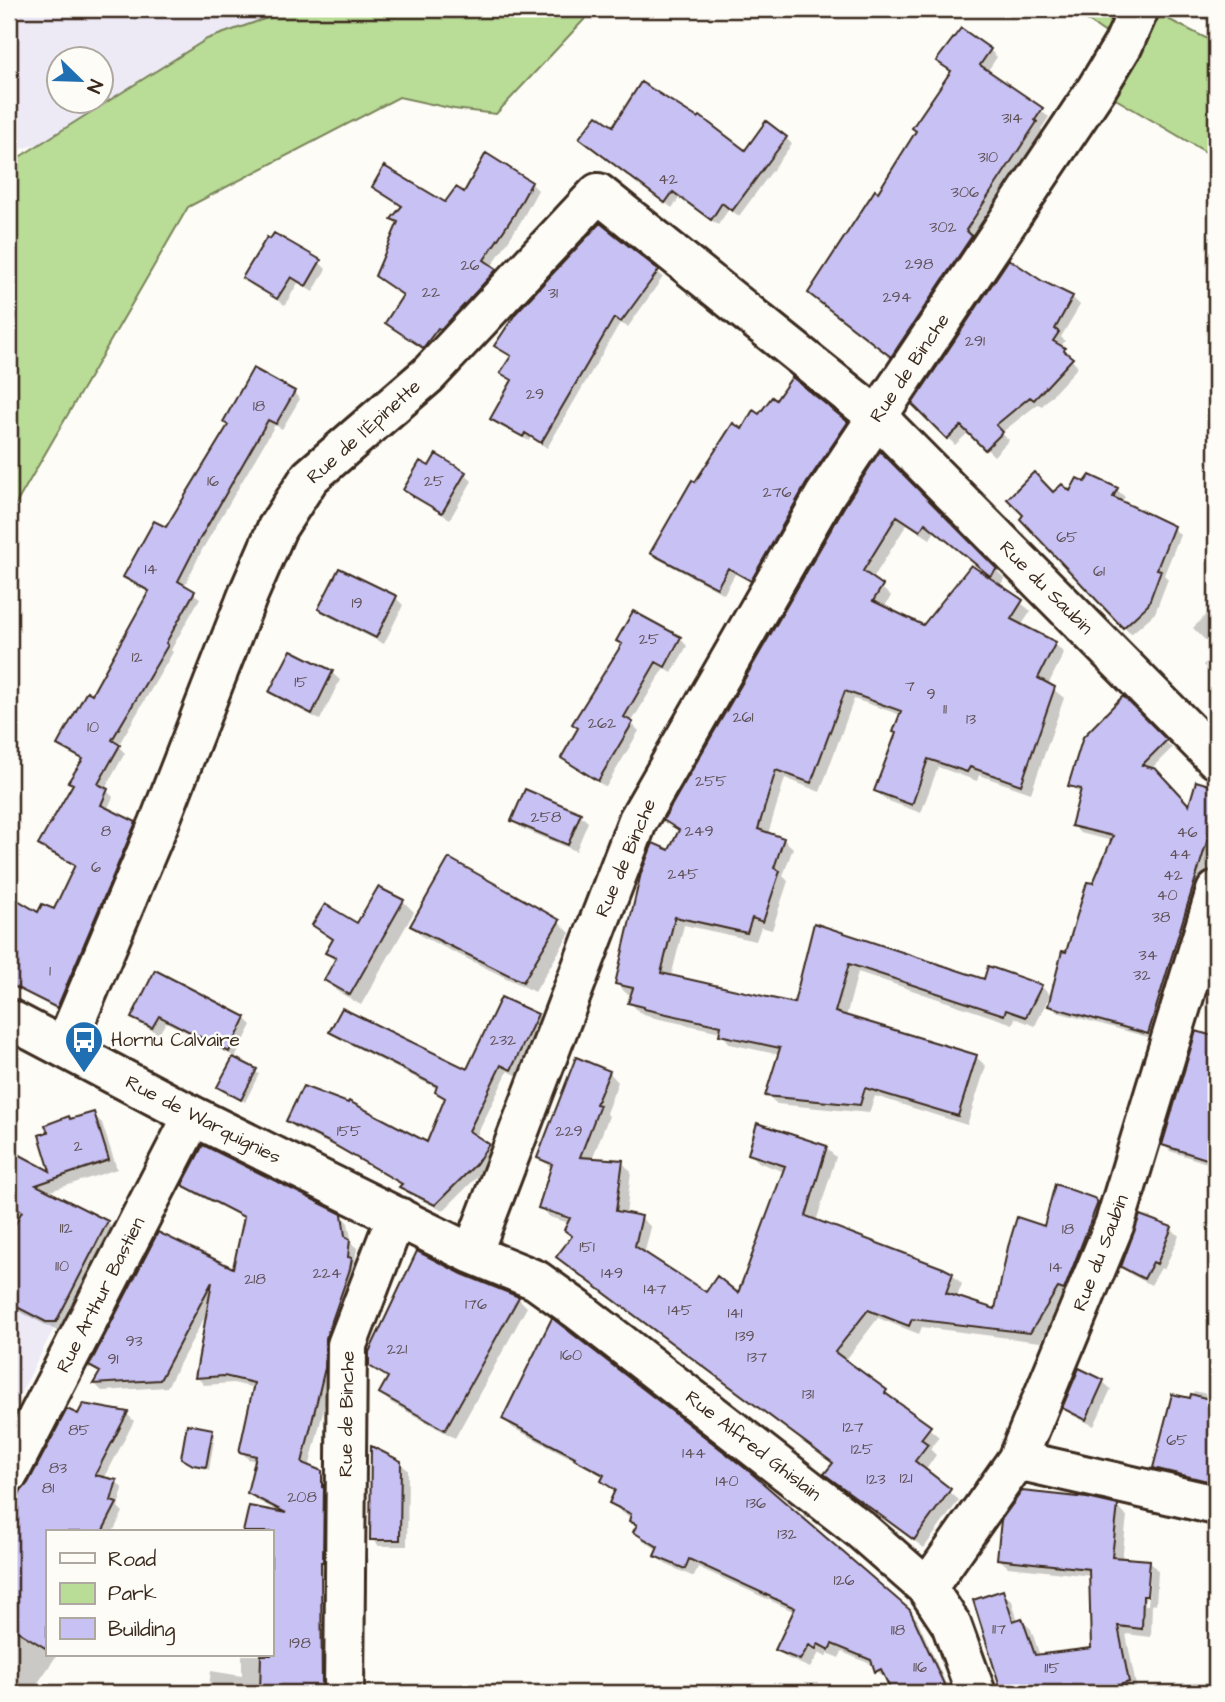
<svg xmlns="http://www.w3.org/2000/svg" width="1225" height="1702" viewBox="0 0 1225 1702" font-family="'Architects Daughter',sans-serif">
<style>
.built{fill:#edeaf6;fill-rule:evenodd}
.green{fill:#b9dc97;stroke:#7a835a;stroke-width:2}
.shadow{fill:#0003;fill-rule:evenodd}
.building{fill:#c8c1f4;stroke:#3b2a1e;stroke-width:2}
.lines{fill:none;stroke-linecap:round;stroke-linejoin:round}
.minor-casing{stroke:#3b2a1e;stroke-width:44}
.minor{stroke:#fdfcf7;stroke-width:38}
.labels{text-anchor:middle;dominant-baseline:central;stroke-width:5;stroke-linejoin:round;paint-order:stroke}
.number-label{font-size:16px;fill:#5e5054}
.street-label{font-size:19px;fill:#3b2a1e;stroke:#fdfcf7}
.poi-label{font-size:19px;fill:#3b2a1e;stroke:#fdfcf7;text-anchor:start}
</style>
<rect width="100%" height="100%" fill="#fdfcf7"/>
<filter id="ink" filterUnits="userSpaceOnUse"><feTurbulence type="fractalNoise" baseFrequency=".0143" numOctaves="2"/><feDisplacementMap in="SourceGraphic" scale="14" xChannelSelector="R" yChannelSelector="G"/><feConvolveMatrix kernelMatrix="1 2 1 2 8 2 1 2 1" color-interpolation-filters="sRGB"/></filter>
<g filter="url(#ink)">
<path class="built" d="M 9,9 L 293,9 L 240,27 L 43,143 L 9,152 ZM 60,60 L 102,60 L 102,102 L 60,102 Z
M 9,1264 L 70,1296 L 9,1417 Z"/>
<path class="green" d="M 293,9 L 594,9 L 496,114 L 454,109 L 399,97 L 188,207 L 9,516 L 9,162 L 21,156 L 207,39 Z
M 1071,9 L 1148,9 L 1216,43 L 1216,158 L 1097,88 L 1123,45 Z"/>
<path class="shadow" d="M 1195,9 L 1216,9 L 1216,25 L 1201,18 L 1194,11 Z
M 990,50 L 997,57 L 987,72 L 1049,117 L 1041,129 L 1043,131 L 973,239 L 899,362 L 818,300 L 952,73 L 938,61 Z
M 786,138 L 792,144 L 739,216 L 729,209 L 718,225 L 680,197 L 672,208 L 588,144 L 745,153 Z
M 531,183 L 538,190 L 520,223 L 491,267 L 502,277 L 431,354 L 394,330 L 387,323 L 404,296 L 377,276 L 399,224 L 394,218 L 403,207 L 374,187 L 445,205 L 464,195 Z
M 319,262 L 326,269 L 313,292 L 298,283 L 285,305 L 251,285 L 244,278 Z
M 657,271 L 663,277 L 628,327 L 620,323 L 547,448 L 531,437 L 529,441 L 498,425 L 492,419 L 514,381 L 503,372 L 512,357 L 496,346 Z
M 1041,282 L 1072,297 L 1080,305 L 1061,337 L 1065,341 L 1060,347 L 1078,367 L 1042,406 L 1038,404 L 1001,433 L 1009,440 L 994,456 L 969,432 L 955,445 L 915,405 Z
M 294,393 L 300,399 L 282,429 L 275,425 L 202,550 L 184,587 L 200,598 L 171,650 L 173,652 L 118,746 L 125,753 L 105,789 L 113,797 L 107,810 L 135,824 L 141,830 L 63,1013 L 9,985 L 9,898 L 39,915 L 55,911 L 76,867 L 47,851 L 41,845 L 74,785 L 70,782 L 84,761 L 59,744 L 93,697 L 150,593 L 125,577 L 166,529 L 229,426 Z
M 759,417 L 847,423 L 853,430 L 758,586 L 735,574 L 724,594 L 658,559 L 652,552 L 696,485 L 742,431 Z
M 881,454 L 1005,579 L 999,586 L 1031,611 L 1021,626 L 1055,644 L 1064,653 L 1048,685 L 1064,698 L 1031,793 L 979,775 L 977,781 L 938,767 L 921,813 L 886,800 L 876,791 L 897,734 L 901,715 L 854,699 L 820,792 L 785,778 L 768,834 L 783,839 L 793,848 L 783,876 L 788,881 L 772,930 L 761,927 L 756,941 L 684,925 L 671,977 L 795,1005 L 816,925 L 985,981 L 1041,986 L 1050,995 L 1035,1026 L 1015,1018 L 1013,1024 L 858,972 L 846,1017 L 976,1057 L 986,1066 L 967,1125 L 875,1096 L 869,1113 L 777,1104 L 767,1095 L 780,1055 L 730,1044 L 721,1032 L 655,1018 L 639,1012 L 630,1002 L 632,995 L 626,993 L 617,984 L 679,832 L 665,820 ZM 907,524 L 930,539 L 935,531 L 997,582 L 924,627 L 884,608 L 891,596 L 872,580 Z
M 465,474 L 472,481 L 450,519 L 412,497 L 405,490 Z
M 1090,477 L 1117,490 L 1125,497 L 1121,503 L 1173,528 L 1180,535 L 1164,575 L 1168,579 L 1155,613 L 1131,634 L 1023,519 L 1053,494 L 1070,494 L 1086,485 Z
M 396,598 L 403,605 L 384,644 L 328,616 L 320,609 Z
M 1216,605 L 1216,651 L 1193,628 Z
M 680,638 L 687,646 L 672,673 L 664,668 L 631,723 L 639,731 L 606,787 L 570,765 L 563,758 L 623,645 L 619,641 Z
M 291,652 L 332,673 L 340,680 L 320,720 L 279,699 L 271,692 Z
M 1216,653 L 1216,679 L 1203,665 Z
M 1123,699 L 1172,748 L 1151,769 L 1190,808 L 1198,783 L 1216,789 L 1216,838 L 1155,1039 L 1057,1012 L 1050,1005 L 1068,954 L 1113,841 L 1080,833 L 1073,826 L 1081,794 L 1070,786 Z
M 526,792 L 580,815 L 588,822 L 576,851 L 521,828 L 514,820 Z
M 9,862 L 15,869 L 9,882 Z
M 403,901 L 414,912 L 361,1005 L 337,991 L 326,979 L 336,962 L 327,953 L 334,942 L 314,925 L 358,925 Z
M 559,922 L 570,933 L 535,992 L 423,937 L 412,926 Z
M 156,973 L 245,1018 L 252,1025 L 234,1060 L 259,1074 L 245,1102 L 219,1087 L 235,1057 L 166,1022 L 159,1034 L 140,1024 L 133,1018 Z
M 537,1015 L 544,1022 L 518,1076 L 508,1071 L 476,1137 L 495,1152 L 483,1171 L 443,1211 L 409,1194 L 402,1187 L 403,1185 L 338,1148 L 295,1128 L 288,1121 L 427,1144 L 446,1100 L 437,1092 L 438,1089 L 338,1038 L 331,1031 L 468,1071 Z
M 1198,1033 L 1216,1038 L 1216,1160 L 1213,1165 L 1170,1151 L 1164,1145 Z
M 609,1072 L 618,1082 L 606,1113 L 609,1116 L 592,1159 L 622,1162 L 631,1172 L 626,1215 L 641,1218 L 651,1227 L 644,1255 L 707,1294 L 739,1295 L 785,1172 L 760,1163 L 750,1154 L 826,1148 L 836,1157 L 816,1222 L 952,1274 L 962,1284 L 956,1299 L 997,1311 L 1045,1228 L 1097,1203 L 1107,1213 L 1068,1297 L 1040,1342 L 922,1327 L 919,1334 L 878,1318 L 845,1361 L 886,1392 L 939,1437 L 930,1449 L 936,1455 L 925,1471 L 959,1500 L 924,1548 L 836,1483 L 827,1474 L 834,1464 L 568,1267 L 558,1257 L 573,1237 L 569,1223 L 550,1217 L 540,1207 L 553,1169 L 539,1158 Z
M 93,1114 L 102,1123 L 117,1169 L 47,1192 L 107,1222 L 115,1231 L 63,1334 L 9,1306 L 9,1240 L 23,1214 L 9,1203 L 12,1190 L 9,1188 L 9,1152 L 53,1174 L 72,1121 Z
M 184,1185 L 341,1215 L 348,1223 L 352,1244 L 357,1248 L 355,1263 L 359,1267 L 309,1468 L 322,1472 L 329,1480 L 328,1615 L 271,1598 L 271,1532 L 245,1532 L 250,1508 L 282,1513 L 256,1500 L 249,1492 L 257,1461 L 248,1459 L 241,1451 L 255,1388 L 233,1383 L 204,1385 L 197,1377 L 208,1311 L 167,1387 L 102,1391 L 95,1384 L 101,1374 L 91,1365 L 158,1235 L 235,1270 L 246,1219 L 192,1192 Z
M 1171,1228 L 1179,1236 L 1164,1270 L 1161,1268 L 1151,1285 L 1130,1274 L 1123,1266 Z
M 462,1275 L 518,1298 L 527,1307 L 455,1438 L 390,1402 L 381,1393 L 389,1380 L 370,1365 Z
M 1079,1371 L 1103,1382 L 1111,1389 L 1094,1426 L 1072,1415 L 1064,1408 Z
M 1194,1391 L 1216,1396 L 1216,1487 L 1162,1474 L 1155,1468 L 1192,1401 Z
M 84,1406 L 127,1414 L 134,1421 L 104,1479 L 116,1481 L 123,1489 L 118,1507 L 123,1512 L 113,1532 L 47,1532 L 47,1655 L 57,1655 L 31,1693 L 9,1693 L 9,1518 Z
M 504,1419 L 907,1609 L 917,1619 L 950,1693 L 894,1693 L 887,1679 L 877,1671 L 875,1666 L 842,1652 L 839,1658 L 828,1653 L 826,1657 L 819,1653 L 810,1668 L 787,1658 L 777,1649 L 795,1612 L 698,1567 L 694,1577 L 665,1564 L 656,1555 L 658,1550 L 644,1541 L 635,1532 L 638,1527 L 631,1520 L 632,1518 L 621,1512 L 611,1502 L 616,1493 L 603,1481 L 605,1478 L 581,1463 L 513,1428 Z
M 212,1430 L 215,1434 L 209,1470 L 186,1461 L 183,1458 Z
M 400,1463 L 408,1470 L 407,1546 L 379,1546 L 372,1539 Z
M 1117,1507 L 1127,1516 L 1122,1560 L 1149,1561 L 1158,1571 L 1156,1605 L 1152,1604 L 1151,1637 L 1126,1634 L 1137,1691 L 1131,1693 L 1005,1693 L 975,1601 L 1002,1592 L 1012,1601 L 1018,1621 L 1021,1620 L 1031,1629 L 1040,1656 L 1093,1650 L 1091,1576 L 1008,1567 L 998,1558 ZM 1148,1568 L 1151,1568 L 1148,1605 L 1145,1605 Z
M 322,1627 L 332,1637 L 331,1693 L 208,1693 L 211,1671 L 242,1676 L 242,1655 L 271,1655 L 271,1628 Z"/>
<path class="building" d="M 961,28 L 991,49 L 980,65 L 1043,108 L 1035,120 L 1037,122 L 966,230 L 972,236 L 891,357 L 808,293 L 875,190 L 878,192 L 916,131 L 912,128 L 951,71 L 936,61 Z
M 641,82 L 698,118 L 700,116 L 745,150 L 766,121 L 787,137 L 732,211 L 722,203 L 711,220 L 673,192 L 665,203 L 579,138 L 597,115 L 613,126 Z
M 486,153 L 532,182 L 514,215 L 484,260 L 497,269 L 441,330 L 438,328 L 423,348 L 385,323 L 403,295 L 375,276 L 398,222 L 391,219 L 402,206 L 372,187 L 384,166 L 445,202 L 456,187 L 464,192 Z
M 600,223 L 659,270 L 621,322 L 614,318 L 541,443 L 525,433 L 523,437 L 490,419 L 512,380 L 500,373 L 511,356 L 494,346 L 516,313 Z
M 274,233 L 321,260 L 306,286 L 291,277 L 277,299 L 242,278 L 267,237 L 270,239 Z
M 1009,259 L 1042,281 L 1073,296 L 1055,329 L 1059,332 L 1053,341 L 1065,348 L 1064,351 L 1073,358 L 1034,400 L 1030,397 L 996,425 L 1003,432 L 985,450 L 961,426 L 947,439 L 912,404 Z
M 253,368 L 295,391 L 276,424 L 268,420 L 197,544 L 178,581 L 195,591 L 166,643 L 168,645 L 112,740 L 120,745 L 98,784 L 108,789 L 101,805 L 136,822 L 57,1008 L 9,984 L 9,895 L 38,912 L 42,904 L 54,909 L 75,865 L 38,845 L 73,784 L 68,782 L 83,759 L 57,745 L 87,691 L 92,694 L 149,591 L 123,577 L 154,521 L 166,527 L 228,425 L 223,422 Z
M 792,377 L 848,422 L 806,484 L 751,581 L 728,568 L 717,588 L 650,553 L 692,480 L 695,482 L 733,423 L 742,429 L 753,410 L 759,414 L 772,397 L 776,400 Z
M 880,451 L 997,569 L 990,576 L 925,523 L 920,531 L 897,516 L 863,571 L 883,585 L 873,601 L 923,625 L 971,565 L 1023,600 L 1011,619 L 1056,642 L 1038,678 L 1055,687 L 1021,785 L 970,767 L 967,772 L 928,759 L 912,805 L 874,791 L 896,733 L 893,732 L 901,711 L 845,691 L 811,783 L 776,770 L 758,829 L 784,838 L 774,868 L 780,871 L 763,922 L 752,918 L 747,933 L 675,917 L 661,973 L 794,1003 L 814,923 L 984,979 L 988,966 L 1042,985 L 1026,1017 L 1006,1010 L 1004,1015 L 849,964 L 835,1012 L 977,1055 L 958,1116 L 865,1088 L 860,1105 L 765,1096 L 780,1048 L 719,1035 L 721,1026 L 644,1009 L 644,1007 L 628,1003 L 633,988 L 615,984 L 641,873 L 653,843 L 669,850 L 679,830 L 663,820 L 844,507 Z
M 436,454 L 466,472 L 442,513 L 403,490 L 420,461 L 429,466 Z
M 1034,472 L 1053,492 L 1062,484 L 1070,491 L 1077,478 L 1085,482 L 1090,475 L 1118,488 L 1113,497 L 1174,526 L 1157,569 L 1161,570 L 1148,605 L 1123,628 L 1020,519 L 1023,515 L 1007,499 Z
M 339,568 L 397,596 L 376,638 L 318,609 Z
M 633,611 L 681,637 L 665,667 L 656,662 L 624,717 L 633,722 L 598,781 L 561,758 L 578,728 L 572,724 L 622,644 L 616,641 Z
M 291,650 L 333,671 L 312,714 L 269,692 Z
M 1123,696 L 1167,740 L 1142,765 L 1156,769 L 1189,805 L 1196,781 L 1216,787 L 1216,812 L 1148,1034 L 1048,1006 L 1062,951 L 1066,952 L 1087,882 L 1093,883 L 1113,836 L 1071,826 L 1081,789 L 1068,786 L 1083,737 Z
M 525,789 L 581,813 L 568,845 L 511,821 Z
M 449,858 L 560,920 L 523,982 L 410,926 Z
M 378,887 L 404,900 L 350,995 L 324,980 L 336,958 L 325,953 L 333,939 L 312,925 L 325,904 L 357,923 Z
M 155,970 L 246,1017 L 229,1052 L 159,1016 L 152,1028 L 131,1018 Z
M 501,997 L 538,1014 L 511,1070 L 501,1065 L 469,1131 L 489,1144 L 476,1164 L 435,1205 L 399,1187 L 402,1184 L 329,1142 L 286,1121 L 303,1086 L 348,1103 L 349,1101 L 427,1142 L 445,1098 L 435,1092 L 437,1086 L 329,1032 L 342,1008 L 467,1069 Z
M 1196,1031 L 1216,1037 L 1216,1162 L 1162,1145 Z
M 233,1057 L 257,1069 L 241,1100 L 217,1087 Z
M 576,1057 L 610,1071 L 596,1104 L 600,1105 L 580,1157 L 623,1160 L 616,1211 L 642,1216 L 635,1246 L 706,1292 L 717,1276 L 738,1293 L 785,1166 L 748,1154 L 757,1123 L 827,1146 L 806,1216 L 943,1268 L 953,1273 L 946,1293 L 995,1309 L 1008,1247 L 1017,1217 L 1044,1226 L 1055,1184 L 1094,1198 L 1098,1202 L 1064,1290 L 1058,1288 L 1030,1333 L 912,1319 L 909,1326 L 868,1310 L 835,1352 L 887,1390 L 885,1393 L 931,1426 L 921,1439 L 928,1444 L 915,1461 L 951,1489 L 914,1540 L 824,1474 L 833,1463 L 556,1257 L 572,1236 L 564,1230 L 570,1218 L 538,1208 L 552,1164 L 537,1158 Z
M 94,1112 L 109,1160 L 36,1185 L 108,1221 L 56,1322 L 46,1322 L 9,1303 L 9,1236 L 22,1211 L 9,1203 L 9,1149 L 50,1171 L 39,1135 L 48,1132 L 45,1125 L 69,1116 L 70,1119 Z
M 203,1145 L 342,1214 L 345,1236 L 350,1239 L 348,1257 L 352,1258 L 350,1269 L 326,1338 L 325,1368 L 302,1463 L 322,1471 L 322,1488 L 324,1484 L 323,1562 L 321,1562 L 322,1693 L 260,1693 L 261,1655 L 271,1655 L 271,1532 L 243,1532 L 249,1506 L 286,1513 L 247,1493 L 256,1456 L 239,1452 L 254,1383 L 224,1376 L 195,1378 L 212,1282 L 160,1380 L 93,1384 L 100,1372 L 89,1366 L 158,1232 L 233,1268 L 244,1217 L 182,1185 Z
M 1140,1215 L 1172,1227 L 1157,1264 L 1153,1262 L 1144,1279 L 1121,1267 Z
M 417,1251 L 462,1274 L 519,1297 L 445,1430 L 379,1393 L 388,1377 L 369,1366 L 369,1352 Z
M 552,1318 L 750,1472 L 910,1610 L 948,1693 L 892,1693 L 881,1669 L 875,1672 L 871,1660 L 832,1644 L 829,1650 L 818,1644 L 816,1649 L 809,1645 L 800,1660 L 775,1650 L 795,1608 L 689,1559 L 685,1569 L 654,1556 L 658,1547 L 633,1532 L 637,1525 L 629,1521 L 631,1514 L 609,1503 L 615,1490 L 601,1481 L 604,1475 L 574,1459 L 575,1457 L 502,1419 Z
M 1079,1368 L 1104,1380 L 1086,1420 L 1062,1408 Z
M 1172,1394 L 1190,1398 L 1191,1394 L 1216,1401 L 1216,1483 L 1153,1468 Z
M 83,1404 L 128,1412 L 95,1475 L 117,1480 L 111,1501 L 117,1503 L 102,1532 L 47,1532 L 47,1649 L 9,1626 L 9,1514 L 21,1491 L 28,1483 L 67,1409 L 78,1414 Z
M 187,1424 L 213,1429 L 206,1467 L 193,1465 L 181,1458 Z
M 371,1446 L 401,1461 L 400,1540 L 370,1540 Z
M 1022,1491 L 1087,1498 L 1118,1505 L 1112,1557 L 1150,1560 L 1147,1596 L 1143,1596 L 1142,1629 L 1118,1626 L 1129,1682 L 1098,1692 L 1002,1693 L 973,1600 L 1003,1590 L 1013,1621 L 1022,1618 L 1035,1655 L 1091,1648 L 1089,1569 L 997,1559 L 1001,1520 Z"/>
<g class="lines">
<defs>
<path id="minor" d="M 9,1019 L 193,1116 L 472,1254 L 536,1280 L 578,1310 L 861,1530 L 927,1588 L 951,1624 L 976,1693
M 64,1048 L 159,823 L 248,595 L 277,528 L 310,477 L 428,375 L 598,193 L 877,417 L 1216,759
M 472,1254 L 638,820 L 825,495 L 1097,88 L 1123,45 L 1139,9
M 1017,1460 L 1216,1505
M 9,1473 L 193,1116
M 927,1588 L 1017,1460 L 1115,1223 L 1216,891
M 344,1693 L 347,1345 L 388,1238 L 399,1217"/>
</defs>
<use href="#minor" class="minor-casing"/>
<use href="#minor" class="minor"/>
</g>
</g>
<defs>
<symbol id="bus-pin" viewBox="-11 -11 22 30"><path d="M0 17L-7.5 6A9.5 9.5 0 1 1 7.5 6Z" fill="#1f6fb2" stroke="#fdfcf7"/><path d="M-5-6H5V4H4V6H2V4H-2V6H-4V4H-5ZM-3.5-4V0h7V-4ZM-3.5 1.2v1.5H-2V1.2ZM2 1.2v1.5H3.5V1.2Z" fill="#fff"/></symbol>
</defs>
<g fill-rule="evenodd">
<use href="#bus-pin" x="62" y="1018" width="44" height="60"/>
</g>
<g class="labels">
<g class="number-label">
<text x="1012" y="118">314</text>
<text x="988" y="157">310</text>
<text x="668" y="179">42</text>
<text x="965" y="192">306</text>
<text x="943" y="227">302</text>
<text x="919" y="264">298</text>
<text x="470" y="265">26</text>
<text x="431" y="292">22</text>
<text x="553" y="293">31</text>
<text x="897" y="297">294</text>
<text x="975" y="341">291</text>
<text x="535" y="394">29</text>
<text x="259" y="406">18</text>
<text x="213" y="481">16</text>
<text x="434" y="481">25</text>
<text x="777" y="492">276</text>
<text x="1067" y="537">65</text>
<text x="151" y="569">14</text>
<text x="1099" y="571">61</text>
<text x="357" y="603">19</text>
<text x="649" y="639">25</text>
<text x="137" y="657">12</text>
<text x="301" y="682">15</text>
<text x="910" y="686">7</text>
<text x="931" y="694">9</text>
<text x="945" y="709">11</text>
<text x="743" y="717">261</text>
<text x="971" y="719">13</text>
<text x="602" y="723">262</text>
<text x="93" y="727">10</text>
<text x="711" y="781">255</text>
<text x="546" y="817">258</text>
<text x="106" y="831">8</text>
<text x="699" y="831">249</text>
<text x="1187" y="832">46</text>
<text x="1180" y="854">44</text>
<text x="96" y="867">6</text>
<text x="683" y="874">245</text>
<text x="1173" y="875">42</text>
<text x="1167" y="895">40</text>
<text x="1161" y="917">38</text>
<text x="1148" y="955">34</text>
<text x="50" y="971">1</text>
<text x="1142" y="975">32</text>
<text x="503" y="1040">232</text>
<text x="349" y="1131">155</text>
<text x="569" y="1131">229</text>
<text x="78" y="1146">2</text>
<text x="66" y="1228">112</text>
<text x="1068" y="1229">18</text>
<text x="587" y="1247">151</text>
<text x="62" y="1266">110</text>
<text x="1056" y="1267">14</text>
<text x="327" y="1273">224</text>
<text x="612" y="1273">149</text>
<text x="255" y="1279">218</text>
<text x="655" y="1289">147</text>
<text x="476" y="1304">176</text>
<text x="680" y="1310">145</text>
<text x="735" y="1313">141</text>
<text x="745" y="1336">139</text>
<text x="134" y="1341">93</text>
<text x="397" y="1349">221</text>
<text x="571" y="1355">160</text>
<text x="757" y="1357">137</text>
<text x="113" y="1359">91</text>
<text x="808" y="1394">131</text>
<text x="853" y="1427">127</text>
<text x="79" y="1430">85</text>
<text x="1177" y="1440">65</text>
<text x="862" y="1449">125</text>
<text x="694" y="1453">144</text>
<text x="58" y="1468">83</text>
<text x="906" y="1478">121</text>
<text x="876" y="1479">123</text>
<text x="727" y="1481">140</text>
<text x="48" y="1488">81</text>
<text x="302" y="1497">208</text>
<text x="756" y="1503">136</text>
<text x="787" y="1534">132</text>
<text x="844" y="1580">126</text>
<text x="999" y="1629">117</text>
<text x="898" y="1630">118</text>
<text x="300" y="1643">198</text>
<text x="920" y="1667">116</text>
<text x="1052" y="1668">115</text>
</g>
<g class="street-label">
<text transform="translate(910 368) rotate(-56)">Rue de Binche</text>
<text transform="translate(364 432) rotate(-42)">Rue de l'Épinette</text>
<text transform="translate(1046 588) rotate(45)">Rue du Saubin</text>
<text transform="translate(626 858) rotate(-67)">Rue de Binche</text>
<text transform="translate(203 1120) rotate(27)">Rue de Warquignies</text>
<text transform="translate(1101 1253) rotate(-69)">Rue du Saubin</text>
<text transform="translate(101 1295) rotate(-63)">Rue Arthur Bastien</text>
<text transform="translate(347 1414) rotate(-89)">Rue de Binche</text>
<text transform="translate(753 1446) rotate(38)">Rue Alfred Ghislain</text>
</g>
<g class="poi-label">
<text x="111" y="1040">Hornu Calvaire</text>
</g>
</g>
<rect width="1225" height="1702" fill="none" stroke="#fdfcf7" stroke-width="35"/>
<rect x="18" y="18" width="1190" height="1667" fill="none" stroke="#3b2a1e" stroke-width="2.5" filter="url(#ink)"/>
<rect x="46" y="1530" width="228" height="126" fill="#fdfcf7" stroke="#afa8a0" stroke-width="2"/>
<rect x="60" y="1553" width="35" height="10" fill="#fdfcf7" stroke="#afa8a0" stroke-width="2"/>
<text x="108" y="1566" font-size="21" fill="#3b2a1e">Road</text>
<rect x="60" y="1583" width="35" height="21" fill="#b9dc97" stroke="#afa8a0" stroke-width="2"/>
<text x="108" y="1600" font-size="21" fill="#3b2a1e">Park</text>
<rect x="60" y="1618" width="35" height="21" fill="#c8c1f4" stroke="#afa8a0" stroke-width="2"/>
<text x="108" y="1636" font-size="21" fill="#3b2a1e">Building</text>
<g transform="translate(80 80) rotate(113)"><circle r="33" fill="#fdfcf7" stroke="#afa8a0" stroke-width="2"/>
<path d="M0-5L12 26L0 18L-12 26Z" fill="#1f6fb2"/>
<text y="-10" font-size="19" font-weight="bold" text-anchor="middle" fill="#3b2a1e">N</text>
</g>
</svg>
